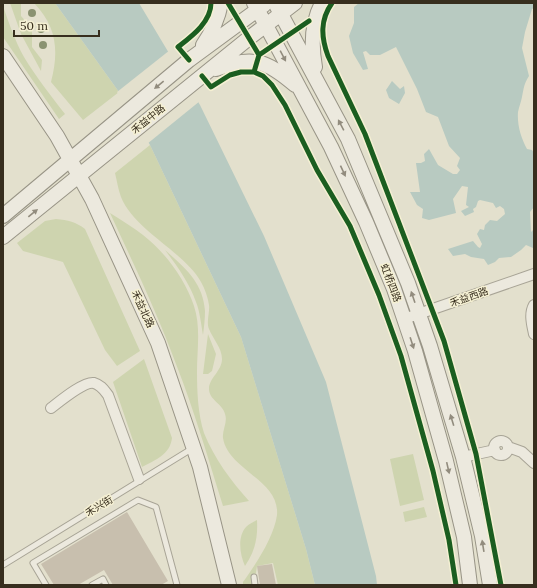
<svg xmlns="http://www.w3.org/2000/svg" width="537" height="588" viewBox="0 0 537 588" font-family="Lora,'Noto Sans SC',serif">
<style>
.green{fill:#ced4af}
.water{fill:#b8cac1}
.pier{fill:#e3e0cd}
.building{fill:#c8bfae}
.lines{fill:none;stroke-linecap:round;stroke-linejoin:round}
.lane-casing{stroke:#a8a496;stroke-width:7}
.street-casing{stroke:#a8a496;stroke-width:12}
.secondary-casing{stroke:#989486;stroke-width:16}
.lane{stroke:#ece9de;stroke-width:5}
.street{stroke:#ece9de;stroke-width:10}
.secondary{stroke:#ece9de;stroke-width:14}
.cycleway-casing{stroke:#f5f0d3;stroke-width:8}
.cycleway{stroke:#1b5e20;stroke-width:5}
.tree{fill:#8a9271}
.oneway{fill:#928c7e}
.labels{text-anchor:middle;dominant-baseline:central;stroke-width:3;stroke-linejoin:round;paint-order:stroke}
.street-label{font-size:10px;fill:#372e1e;stroke:#f5f0d3}
</style>
<rect width="100%" height="100%" fill="#e3e0cd"/>
<path class="green" d="M 10,3 L 21,4 L 21,16 L 30,26 L 32,31 L 32,47 L 42,60 L 41,71 L 21,34 Z
M 34,3 L 55,3 L 119,92 L 83,120 L 51,82 C 59,51 57,27 34,3 Z
M 3,6 C 9,23 15,41 24,57 C 36,77 51,96 65,114 L 59,119 L 3,37 Z
M 150,145 L 241,337 L 306,549 L 315,585 L 278,585 L 273,563 L 257,566 L 254,585 L 243,585 L 243,582 C 256,564 274,537 277,515 C 280,480 228,470 223,438 C 222,430 228,422 225,414 C 223,404 209,400 209,389 C 209,378 222,371 222,359 C 222,348 213,339 209,329 C 206,322 210,312 209,305 C 208,298 205,289 201,282 C 195,271 186,263 177,255 C 159,239 130,220 121,197 C 118,189 117,181 115,173 Z
M 110,213 C 121,220 133,227 143,235 C 165,252 185,279 194,306 C 201,327 197,350 197,372 C 197,392 198,414 204,433 C 214,458 231,481 249,501 L 223,506 C 208,458 194,410 176,364 C 157,312 133,263 110,213 Z
M 56,219 C 68,220 76,222 85,229 L 140,351 L 117,366 L 105,350 L 63,262 L 23,251 L 17,243 L 45,221 Z
M 165,250 C 185,268 203,282 205,311 C 205,319 204,327 203,335 C 201,324 200,312 196,302 C 189,282 177,266 165,250 Z
M 208,334 L 216,354 L 212,371 L 208,374 L 203,374 Z
M 144,359 L 172,438 C 170,455 155,460 142,467 L 113,382 Z
M 413,454 L 424,500 L 400,506 L 390,459 Z
M 424,507 L 427,517 L 405,522 L 403,512 Z
M 257,520 C 258,538 255,551 245,566 C 240,555 237,537 246,527 C 249,524 253,522 257,520 Z"/>
<path class="water" d="M 55,3 L 139,3 L 200,105 L 264,236 L 326,382 L 376,576 L 377,585 L 315,585 L 306,549 L 241,337 L 150,145 L 119,92 Z
M 359,3 L 534,3 L 534,8 L 532,9 L 525,32 L 522,48 L 529,76 C 524,84 524,87 522,97 C 521,102 519,107 518,112 C 517,125 521,138 527,149 L 532,150 L 534,153 L 534,207 L 530,212 L 531,232 L 534,229 L 534,247 L 533,248 L 526,245 L 521,250 L 511,257 L 499,258 L 495,262 L 488,265 L 484,259 L 471,257 L 465,254 L 453,256 L 448,249 L 473,241 L 478,247 L 480,248 L 482,244 L 477,234 L 480,229 L 484,230 L 485,225 L 490,220 L 497,221 L 505,214 L 504,209 L 500,206 L 496,208 L 493,203 L 480,200 L 478,201 L 476,207 L 473,209 L 474,212 L 465,216 L 461,211 L 469,207 L 466,205 L 468,187 L 462,186 L 453,199 L 456,213 L 429,220 L 422,218 L 423,209 L 417,205 L 410,192 L 420,192 L 416,163 L 421,163 L 425,161 L 424,154 L 429,149 L 438,165 L 453,174 L 457,174 L 460,170 L 457,166 L 460,158 L 449,146 L 438,117 L 426,112 L 417,89 L 396,47 L 380,55 L 370,55 L 366,51 L 363,52 L 368,69 L 363,70 L 353,53 L 349,36 L 354,23 L 354,7 Z
M 392,81 L 400,89 L 404,86 L 405,93 L 399,104 L 389,98 L 386,90 Z"/>
<path class="pier" d="M 170,50 L 200,101 L 147,144 L 117,92 Z"/>
<path class="building" d="M 127,512 L 168,581 L 161,585 L 113,585 L 104,570 L 78,585 L 54,585 L 41,564 Z
M 272,564 L 276,585 L 260,585 L 257,566 Z"/>
<g class="lines">
<defs>
<path id="lane" d="M 3,565 L 193,448
M 254,577 L 255,585
M 46,585 L 33,563 L 138,500 L 156,507 L 177,585
M 92,585 L 103,579 L 106,585"/>
<path id="street" d="M 534,305 C 529,314 532,324 534,334
M 404,319 L 534,274
M 51,408 C 59,402 84,381 94,383 C 101,385 104,390 108,395 L 139,479
M494 448a7 7 0 1 1 14 0a7 7 0 1 1-14 0Z
M 508,447 L 522,452 L 534,463
M 463,457 L 495,450"/>
<path id="secondary" d="M 254,3 L 331,147 L 366,222 L 394,289 L 415,351 L 446,461 L 464,537 L 470,585
M 275,3 L 348,139 L 408,283 L 430,346 L 463,457 L 482,536 L 490,585
M 203,45 C 212,32 218,19 221,3
M 3,56 L 57,136 L 92,199 L 158,343 L 200,467 L 229,585
M 315,67 C 311,45 311,24 322,3
M 216,69 C 252,55 266,60 295,85
M 3,216 L 189,60 L 264,5
M 3,237 L 249,38 L 295,3"/>
</defs>
<use href="#lane" class="lane-casing"/>
<use href="#street" class="street-casing"/>
<use href="#secondary" class="secondary-casing"/>
<use href="#lane" class="lane"/>
<use href="#street" class="street"/>
<use href="#secondary" class="secondary"/>
<defs>
<path id="cycleway" d="M 228,3 L 259,55
M 332,3 C 320,20 321,37 328,56 L 365,134 L 444,341 L 476,454 L 501,585
M 189,60 L 178,47 C 192,36 211,22 211,3
M 254,72 L 259,55 L 309,21
M 202,76 L 211,87 L 230,75 L 241,72 L 254,72 L 263,76 L 272,85 L 285,105 L 317,170 L 350,226 L 379,295 L 401,356 L 433,471 L 449,540 L 456,585"/>
</defs>
<use href="#cycleway" class="cycleway-casing"/>
<use href="#cycleway" class="cycleway"/>
</g>
<g class="tree">
<circle cx="32" cy="13" r="4"/>
<circle cx="41" cy="29" r="4"/>
<circle cx="43" cy="45" r="4"/>
</g>
<defs><path id="oneway-solid" d="M-6-.8H1V-3.2L6.5 0L1 3.2V.8H-6Z"/></defs>
<g class="oneway">
<use href="#oneway-solid" transform="translate(283 56) rotate(62)"/>
<use href="#oneway-solid" transform="translate(159 85) rotate(141)"/>
<use href="#oneway-solid" transform="translate(341 125) rotate(-118)"/>
<use href="#oneway-solid" transform="translate(343 171) rotate(65)"/>
<use href="#oneway-solid" transform="translate(33 213) rotate(-39)"/>
<use href="#oneway-solid" transform="translate(413 297) rotate(-109)"/>
<use href="#oneway-solid" transform="translate(412 343) rotate(72)"/>
<use href="#oneway-solid" transform="translate(452 420) rotate(-107)"/>
<use href="#oneway-solid" transform="translate(448 468) rotate(77)"/>
<use href="#oneway-solid" transform="translate(483 546) rotate(-99)"/>
</g>
<g class="labels">
<g class="street-label">
<text transform="translate(148 119) rotate(-39)">禾益中路</text>
<text transform="translate(391 283) rotate(69)">虹桥四路</text>
<text transform="translate(469 297) rotate(-19)">禾益西路</text>
<text transform="translate(143 309) rotate(65)">禾益北路</text>
<text transform="translate(99 506) rotate(-31)">禾兴街</text>
</g>
</g>
<rect width="537" height="588" fill="none" stroke="#372e1e" stroke-width="8"/>
<path d="M14 30v6h85v-6" fill="none" stroke="#372e1e" stroke-width="2"/>
<text x="20" y="30" font-size="12" fill="#372e1e" stroke="#f5f0d3" stroke-width="3" paint-order="stroke">50 m</text>
</svg>
